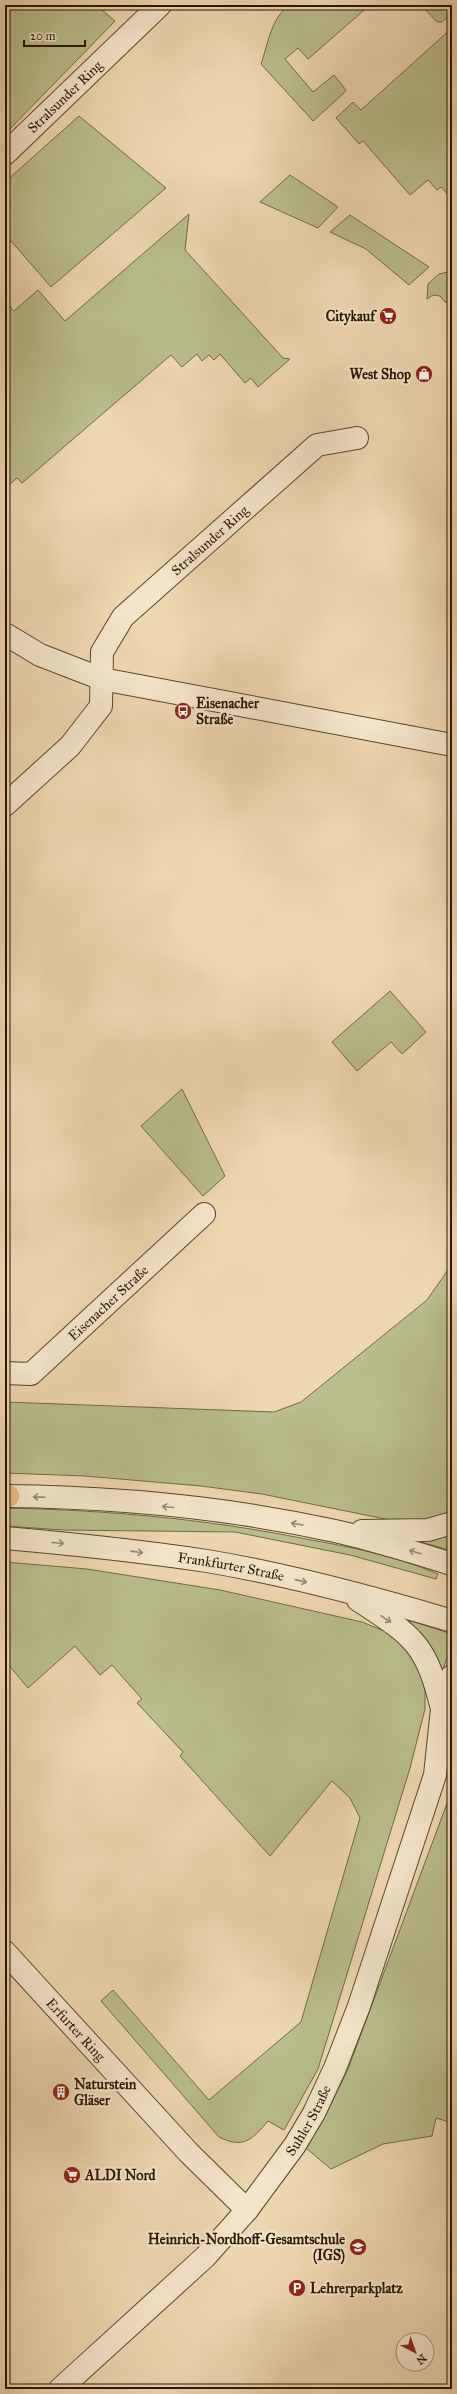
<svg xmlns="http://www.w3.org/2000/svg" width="457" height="2394" viewBox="0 0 457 2394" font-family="'IM FELL Great Primer',serif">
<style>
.green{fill:#babe8c;stroke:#706946}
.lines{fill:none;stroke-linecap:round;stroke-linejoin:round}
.minor-casing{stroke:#59452c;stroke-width:24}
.highway-casing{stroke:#271400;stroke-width:24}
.minor{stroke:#f4e6cd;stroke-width:22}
.highway{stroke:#e7bc79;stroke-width:22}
.oneway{stroke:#988871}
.labels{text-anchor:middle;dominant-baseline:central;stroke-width:4;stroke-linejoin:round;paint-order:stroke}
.street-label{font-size:14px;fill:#271400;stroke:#f4e6cd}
.poi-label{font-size:14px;font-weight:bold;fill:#271400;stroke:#f4e6cd;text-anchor:start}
</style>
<rect width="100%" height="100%" fill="#eed8b2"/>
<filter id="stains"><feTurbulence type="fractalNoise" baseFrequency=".005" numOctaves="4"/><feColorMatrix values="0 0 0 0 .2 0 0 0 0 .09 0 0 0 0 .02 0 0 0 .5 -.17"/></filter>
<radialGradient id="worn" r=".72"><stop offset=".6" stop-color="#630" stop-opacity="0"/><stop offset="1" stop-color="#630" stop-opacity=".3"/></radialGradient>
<path class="green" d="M 5,5 L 96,5 L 115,21 L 5,134 Z
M 290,5 L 370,5 L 308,59 L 298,48 L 285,59 L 313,92 L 334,75 L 346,90 L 343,94 L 313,121 L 261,64 C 268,44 271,17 290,5 Z
M 427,5 L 452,5 L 452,13 L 442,22 L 437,22 L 424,8 Z
M 452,28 L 452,199 L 441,187 L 437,190 L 428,180 L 410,195 L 363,141 L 359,144 L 336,118 L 353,102 L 361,110 Z
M 79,116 L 166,188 L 51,287 L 11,241 L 5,246 L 5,182 Z
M 290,175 L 338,207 L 318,228 L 260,202 Z
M 189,214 L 185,250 L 283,358 L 290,359 L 258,387 L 251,378 L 245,383 L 220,354 L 214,360 L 209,355 L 202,361 L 197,354 L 182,367 L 171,355 L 22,483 L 17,478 L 8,486 L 5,482 L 5,301 L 14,311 L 38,290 L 65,321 Z
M 350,215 L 429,267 L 409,285 L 366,249 L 330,232 Z
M 452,271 L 452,302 L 445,302 L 440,296 L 433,295 L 427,299 L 428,284 L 439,274 Z
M 390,991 L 426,1032 L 402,1054 L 391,1042 L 357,1071 L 332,1042 Z
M 182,1089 L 225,1176 L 203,1196 L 141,1126 Z
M 452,1264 L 452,1515 L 405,1523 L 262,1494 L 201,1486 L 85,1476 L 5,1473 L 5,1402 L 274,1412 L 301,1402 L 427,1300 Z
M 5,1508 C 106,1510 207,1519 306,1539 C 351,1547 396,1556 438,1574 L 436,1579 L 350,1555 L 235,1532 L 63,1530 L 5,1526 Z
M 452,1531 L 452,1551 L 421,1542 L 422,1537 Z
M 5,1562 L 87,1569 L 220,1590 L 362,1622 L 389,1633 L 408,1649 L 420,1668 L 425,1688 L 425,1709 L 410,1768 L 318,2069 L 284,2130 L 268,2121 C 252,2140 243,2149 219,2137 L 101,2001 L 113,1990 L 209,2100 L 301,2022 L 360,1818 L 350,1798 L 332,1781 L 270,1856 L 180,1756 L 183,1752 L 137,1703 L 142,1699 L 112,1665 L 100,1675 L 75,1646 L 28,1688 L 7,1663 L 5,1664 Z
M 408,1620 L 452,1634 L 452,1642 L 443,1670 L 422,1636 Z
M 452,1790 L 452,2123 L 436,2118 L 432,2136 L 383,2144 L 331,2169 L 306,2148 L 326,2115 L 348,2069 Z"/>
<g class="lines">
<defs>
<g id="minor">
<path id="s1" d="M 5,154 L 160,5"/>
<path d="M 5,634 L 40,655 L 102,679 L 452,745"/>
<path id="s2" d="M 5,805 L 70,746 L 101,706 L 102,652 L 123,617 L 317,445 L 357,438"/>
<path id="s3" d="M 5,1373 L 31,1374 L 204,1214"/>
<path d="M 5,1496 C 113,1497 230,1508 335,1531 C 375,1540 413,1552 452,1564"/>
<path d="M 362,1531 L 428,1530 L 452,1523"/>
<path id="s4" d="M 5,1538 C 73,1544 140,1551 207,1561 C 290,1575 372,1597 452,1621"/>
<path d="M 358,1600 C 413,1636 426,1643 442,1709"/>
<path id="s5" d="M 5,1952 L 189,2153 L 247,2210"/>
<path id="s6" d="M 60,2389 L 205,2257 L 247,2210 L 295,2145 L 314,2113 L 335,2068 L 359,2006 L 435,1775 L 442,1709 L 452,1676"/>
</g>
<path id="highway" d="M 5,1496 L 8,1496"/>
</defs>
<use href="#minor" class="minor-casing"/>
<use href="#highway" class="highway-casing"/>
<use href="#minor" class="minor"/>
<use href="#highway" class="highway"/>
</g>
<defs><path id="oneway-shaft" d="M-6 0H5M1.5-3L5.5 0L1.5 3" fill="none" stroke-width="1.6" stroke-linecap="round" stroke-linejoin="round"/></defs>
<g class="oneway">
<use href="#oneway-shaft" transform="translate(39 1497) rotate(-178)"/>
<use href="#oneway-shaft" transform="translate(168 1507) rotate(-175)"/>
<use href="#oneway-shaft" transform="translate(297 1524) rotate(-170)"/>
<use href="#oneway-shaft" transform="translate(58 1543) rotate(5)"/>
<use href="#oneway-shaft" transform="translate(137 1552) rotate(8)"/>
<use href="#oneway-shaft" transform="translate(415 1552) rotate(-163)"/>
<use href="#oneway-shaft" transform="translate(301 1581) rotate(13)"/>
<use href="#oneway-shaft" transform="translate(386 1619) rotate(33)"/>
</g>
<defs>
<symbol id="supermarket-disc" viewBox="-11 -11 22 22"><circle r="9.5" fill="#8f2418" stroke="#f4e6cd"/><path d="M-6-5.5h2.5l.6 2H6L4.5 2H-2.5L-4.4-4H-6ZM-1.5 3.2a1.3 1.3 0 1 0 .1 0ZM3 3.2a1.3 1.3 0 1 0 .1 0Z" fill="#fff"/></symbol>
<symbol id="shop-disc" viewBox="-11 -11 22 22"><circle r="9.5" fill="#8f2418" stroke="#f4e6cd"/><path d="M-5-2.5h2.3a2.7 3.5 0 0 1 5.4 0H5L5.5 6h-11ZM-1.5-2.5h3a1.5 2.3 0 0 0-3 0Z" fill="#fff"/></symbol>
<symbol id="bus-disc" viewBox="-11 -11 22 22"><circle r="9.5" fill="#8f2418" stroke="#f4e6cd"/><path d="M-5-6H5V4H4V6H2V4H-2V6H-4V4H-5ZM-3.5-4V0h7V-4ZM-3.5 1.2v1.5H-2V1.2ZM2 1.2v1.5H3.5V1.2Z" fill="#fff"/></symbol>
<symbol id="building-disc" viewBox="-11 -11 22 22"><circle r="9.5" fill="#8f2418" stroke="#f4e6cd"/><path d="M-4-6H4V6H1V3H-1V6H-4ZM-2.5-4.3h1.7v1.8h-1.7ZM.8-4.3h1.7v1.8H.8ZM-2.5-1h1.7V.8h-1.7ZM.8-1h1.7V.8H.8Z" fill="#fff"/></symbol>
<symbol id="school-disc" viewBox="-11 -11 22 22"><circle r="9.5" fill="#8f2418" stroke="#f4e6cd"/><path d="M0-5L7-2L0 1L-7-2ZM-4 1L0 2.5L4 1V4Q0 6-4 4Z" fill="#fff"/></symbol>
<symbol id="parking-disc" viewBox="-11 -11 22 22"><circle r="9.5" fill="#8f2418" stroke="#f4e6cd"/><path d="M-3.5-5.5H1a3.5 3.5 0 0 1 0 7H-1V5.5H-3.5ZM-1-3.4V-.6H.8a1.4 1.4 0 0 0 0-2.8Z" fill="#fff"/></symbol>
</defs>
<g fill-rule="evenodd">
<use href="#supermarket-disc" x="378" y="306" width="20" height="20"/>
<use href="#shop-disc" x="414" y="364" width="20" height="20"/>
<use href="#bus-disc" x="173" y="701" width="20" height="20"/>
<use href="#building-disc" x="51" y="2082" width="20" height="20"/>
<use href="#supermarket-disc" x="62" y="2165" width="20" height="20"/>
<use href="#school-disc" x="348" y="2237" width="20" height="20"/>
<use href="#parking-disc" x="287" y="2278" width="20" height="20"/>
</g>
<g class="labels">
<g class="street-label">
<text stroke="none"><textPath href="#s1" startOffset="83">Stralsunder Ring</textPath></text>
<text stroke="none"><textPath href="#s2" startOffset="349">Stralsunder Ring</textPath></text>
<text stroke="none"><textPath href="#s3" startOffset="131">Eisenacher Straße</textPath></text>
<text stroke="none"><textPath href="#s4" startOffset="228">Frankfurter Straße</textPath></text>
<text stroke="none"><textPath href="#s5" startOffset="105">Erfurter Ring</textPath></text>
<text stroke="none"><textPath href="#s6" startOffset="368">Suhler Straße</textPath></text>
</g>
<g class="poi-label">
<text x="375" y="316" text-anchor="end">Citykauf</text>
<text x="411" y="374" text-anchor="end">West Shop</text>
<text x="196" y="703">Eisenacher<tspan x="196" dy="16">Straße</tspan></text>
<text x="74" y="2084">Naturstein<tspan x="74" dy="16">Gläser</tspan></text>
<text x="85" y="2175">ALDI Nord</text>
<text x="345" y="2239" text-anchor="end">Heinrich-Nordhoff-Gesamtschule<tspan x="345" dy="16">(IGS)</tspan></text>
<text x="310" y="2288">Lehrerparkplatz</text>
</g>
</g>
<rect width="457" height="2394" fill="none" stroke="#eed8b2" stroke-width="20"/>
<rect x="6" y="6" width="445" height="2382" fill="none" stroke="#271400" stroke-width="2"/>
<rect x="10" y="10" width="437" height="2374" fill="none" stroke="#271400"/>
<g transform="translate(415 2352) rotate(139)"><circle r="19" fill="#f4e6cd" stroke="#a2927b"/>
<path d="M0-3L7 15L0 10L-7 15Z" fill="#8f2418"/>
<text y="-6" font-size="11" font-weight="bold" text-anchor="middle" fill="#271400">N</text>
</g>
<path d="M24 40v6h61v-6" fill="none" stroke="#271400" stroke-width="2"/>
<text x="30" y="40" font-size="12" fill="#271400" stroke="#f4e6cd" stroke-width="3" paint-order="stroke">20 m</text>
<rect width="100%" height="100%" filter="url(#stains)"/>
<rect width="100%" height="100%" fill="url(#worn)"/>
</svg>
